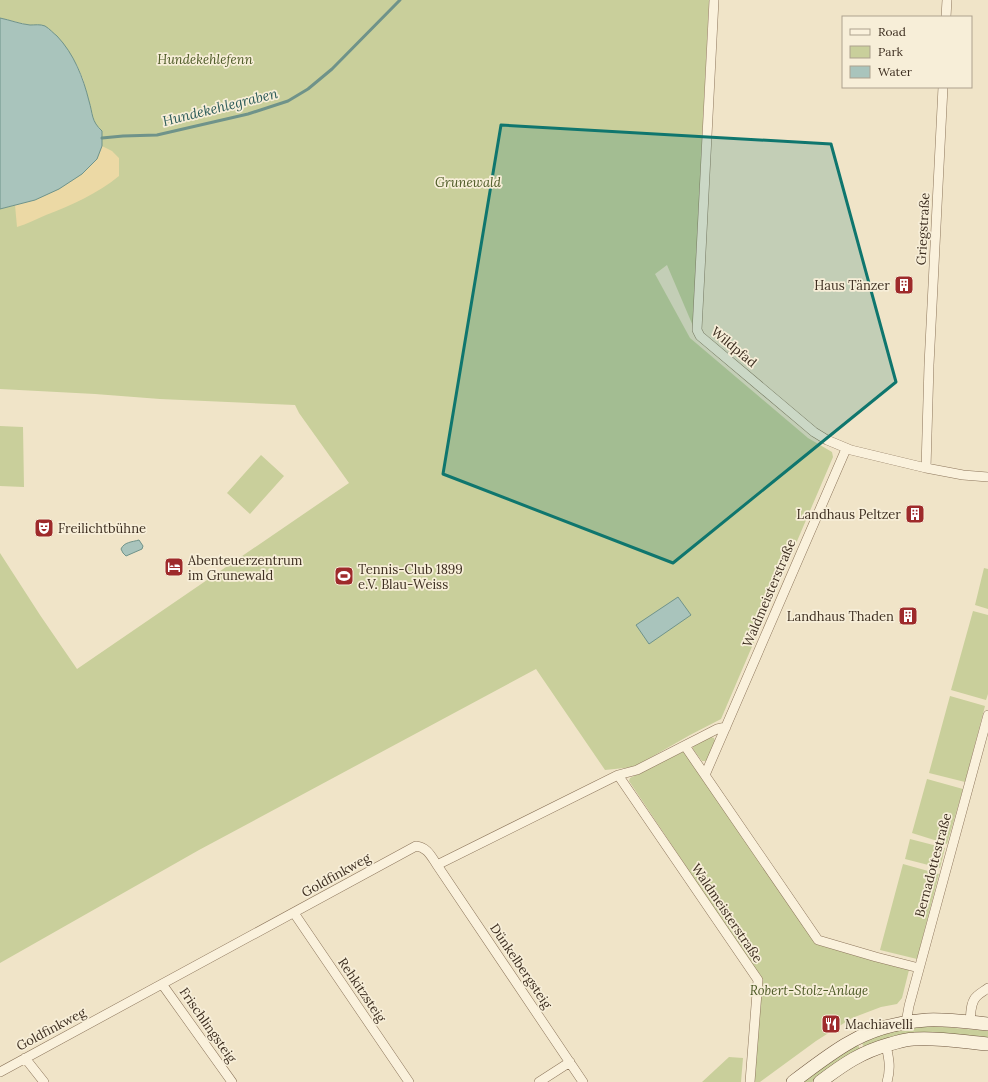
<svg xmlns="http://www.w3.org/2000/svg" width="988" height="1082" viewBox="0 0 988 1082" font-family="Lora,serif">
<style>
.green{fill:#c9cf9b}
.sand{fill:#ecd9a5}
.water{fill:#a9c4bc;stroke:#6f938a}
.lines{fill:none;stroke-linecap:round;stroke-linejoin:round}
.stream{stroke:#6f938a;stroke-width:3}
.street-casing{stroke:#8d765c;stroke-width:10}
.secondary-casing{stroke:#6f573f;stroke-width:14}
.street{stroke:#faf1dc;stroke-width:9}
.secondary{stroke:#faf1dc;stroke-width:13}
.marked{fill:#0f766e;fill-opacity:0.2;stroke:#0f766e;stroke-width:3;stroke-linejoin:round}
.labels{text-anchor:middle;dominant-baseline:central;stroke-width:3.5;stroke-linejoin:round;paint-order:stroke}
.park-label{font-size:13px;font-style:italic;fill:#4d5a26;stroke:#f7eed8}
.street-label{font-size:13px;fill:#3d2e20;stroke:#f7eed8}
.poi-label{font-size:13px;fill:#3d2e20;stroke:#f7eed8;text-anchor:start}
.water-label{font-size:14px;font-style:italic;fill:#2f5d5a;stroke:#f7eed8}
</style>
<rect width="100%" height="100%" fill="#f0e4c8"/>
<path class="green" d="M 0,0 L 709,0 L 693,326 L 667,265 L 655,274 L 690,338 L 808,438 L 832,452 L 833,457 L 721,719 L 690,735 L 634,767 L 605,770 L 536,669 L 199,850 L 0,963 L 0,553 L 40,615 L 77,669 L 349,483 L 299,413 L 295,405 L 160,399 L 95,394 L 0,389 L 0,209 L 35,200 L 102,146 L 102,131 L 96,125 L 93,120 L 89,102 L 83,79 L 77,65 L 41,25 L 29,25 L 0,18 Z
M 0,426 L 23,427 L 24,487 L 0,486 Z
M 261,455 L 284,476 L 250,514 L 227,493 Z
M 984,568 L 988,569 L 988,609 L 975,605 Z
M 973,611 L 988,615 L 988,694 L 986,700 L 951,690 Z
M 950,696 L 985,706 L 965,782 L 929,773 Z
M 711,737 L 714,738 L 715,741 L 707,759 L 706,761 L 702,761 L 693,749 L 693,747 L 695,745 Z
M 684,751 L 687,754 L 816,944 L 909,970 L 902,998 L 897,1004 L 881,1007 L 852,1018 L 816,1041 L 760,1082 L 755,1082 L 754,1081 L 762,980 L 629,781 L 630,778 Z
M 927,779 L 963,789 L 947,844 L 912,833 Z
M 910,839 L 945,848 L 940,868 L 905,859 Z
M 903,864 L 939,874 L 917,959 L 880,950 Z
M 933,1026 L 988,1031 L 988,1039 L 864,1047 L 861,1041 L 887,1032 L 917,1027 Z
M 857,1043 L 860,1049 L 841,1061 L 812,1082 L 801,1082 Z
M 729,1057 L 743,1058 L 741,1082 L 702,1082 Z"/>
<path class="sand" d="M 102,146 L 112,151 L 119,158 L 119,176 C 97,194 72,205 46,215 C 36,219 27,224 17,227 L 15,205 L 35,200 L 59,189 L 82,174 L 97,159 Z"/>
<path class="water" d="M 0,18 C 10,20 20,24 30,25 C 35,25 40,24 45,26 C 50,29 53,33 57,36 C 74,54 83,77 89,101 C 93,114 91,121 102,131 L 102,146 L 97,159 L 82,174 L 59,189 L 35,200 L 0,209 Z
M 139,540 L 143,546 L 142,549 L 126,556 L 123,553 L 121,549 C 124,542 132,542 139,540 Z
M 678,597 L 691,615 L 649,644 L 636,625 Z"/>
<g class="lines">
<path class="stream" d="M 102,138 L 123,136 L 157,135 L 248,114 L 288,101 L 308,89 L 332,69 L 400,0"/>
<defs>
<path id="street" d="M 714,0 L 697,330 L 700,336 L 814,432 L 827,440 L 851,450 L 926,468 L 963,475 L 988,477
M 946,17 L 947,0
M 926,468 L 929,365 L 943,87
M 685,746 L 818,940 L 876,957 L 919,968
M 618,775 L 758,980 L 750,1082
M 705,775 L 846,449
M 437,865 L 583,1082
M 294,913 L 409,1082
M 162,984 L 232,1082
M 970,1022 C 971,1014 970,1002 977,996 C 980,993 984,991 988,988
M 906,1023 L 909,1006 L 988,715
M 886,1045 C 889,1059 891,1068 887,1082
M 25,1058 L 44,1082
M 0,1072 L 416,846 C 427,847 431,856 437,865 L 618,775 L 637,770 L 717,729 L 726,727
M 539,1082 L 570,1062"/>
<path id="secondary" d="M 793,1082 C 810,1069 827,1056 845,1045 C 869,1030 898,1022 927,1020 C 947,1019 968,1022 988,1024
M 820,1082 C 844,1064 861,1052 890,1044 C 898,1042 906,1039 914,1039 C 939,1037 964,1042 988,1044"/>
</defs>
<use href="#street" class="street-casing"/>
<use href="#secondary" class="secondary-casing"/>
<use href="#street" class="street"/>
<use href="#secondary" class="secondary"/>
</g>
<path class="marked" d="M 501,125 L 831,144 L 896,382 L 673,563 L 443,474 Z"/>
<defs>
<symbol id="building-square" viewBox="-11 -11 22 22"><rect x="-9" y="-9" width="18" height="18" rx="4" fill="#9e2a2b" stroke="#f7eed8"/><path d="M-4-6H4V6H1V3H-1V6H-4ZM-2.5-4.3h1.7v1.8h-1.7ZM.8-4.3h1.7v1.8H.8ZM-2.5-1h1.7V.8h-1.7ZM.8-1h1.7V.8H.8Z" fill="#fff"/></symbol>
<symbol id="theatre-square" viewBox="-11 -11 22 22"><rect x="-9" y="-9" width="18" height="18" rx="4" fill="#9e2a2b" stroke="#f7eed8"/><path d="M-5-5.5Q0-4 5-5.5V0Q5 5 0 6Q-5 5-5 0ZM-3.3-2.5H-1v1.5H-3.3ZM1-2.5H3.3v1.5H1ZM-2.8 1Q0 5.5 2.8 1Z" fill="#fff"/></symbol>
<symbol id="hotel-square" viewBox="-11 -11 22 22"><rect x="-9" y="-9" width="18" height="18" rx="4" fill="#9e2a2b" stroke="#f7eed8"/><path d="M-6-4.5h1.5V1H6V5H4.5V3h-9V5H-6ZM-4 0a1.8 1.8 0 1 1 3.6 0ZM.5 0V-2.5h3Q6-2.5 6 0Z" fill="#fff"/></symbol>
<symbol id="stadium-square" viewBox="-11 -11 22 22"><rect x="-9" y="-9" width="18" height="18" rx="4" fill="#9e2a2b" stroke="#f7eed8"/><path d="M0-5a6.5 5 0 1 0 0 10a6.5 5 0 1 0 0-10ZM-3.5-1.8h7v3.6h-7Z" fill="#fff"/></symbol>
<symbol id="restaurant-square" viewBox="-11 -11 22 22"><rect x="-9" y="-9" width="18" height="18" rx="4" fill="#9e2a2b" stroke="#f7eed8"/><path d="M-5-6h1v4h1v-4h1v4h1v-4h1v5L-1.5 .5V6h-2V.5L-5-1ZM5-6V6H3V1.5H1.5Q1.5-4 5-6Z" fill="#fff"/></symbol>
</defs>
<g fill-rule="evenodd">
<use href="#building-square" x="893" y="274" width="22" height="22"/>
<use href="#building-square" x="904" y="503" width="22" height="22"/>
<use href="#theatre-square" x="33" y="517" width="22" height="22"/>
<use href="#hotel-square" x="163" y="556" width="22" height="22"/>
<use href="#stadium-square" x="333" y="565" width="22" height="22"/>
<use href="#building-square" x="897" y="605" width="22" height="22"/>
<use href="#restaurant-square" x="820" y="1013" width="22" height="22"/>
</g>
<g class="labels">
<g class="park-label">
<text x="205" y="59">Hundekehlefenn</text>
<text x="468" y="182">Grunewald</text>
<text x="809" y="990">Robert-Stolz-Anlage</text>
</g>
<g class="street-label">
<text transform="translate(923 229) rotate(-87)">Griegstraße</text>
<text transform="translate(734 347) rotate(40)">Wildpfad</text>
<text transform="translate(769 593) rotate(-67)">Waldmeisterstraße</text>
<text transform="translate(933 865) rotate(-75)">Bernadottestraße</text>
<text transform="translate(336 875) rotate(-29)">Goldfinkweg</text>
<text transform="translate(727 913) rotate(56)">Waldmeisterstraße</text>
<text transform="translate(521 966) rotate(56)">Dünkelbergsteig</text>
<text transform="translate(362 990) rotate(56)">Rehkitzsteig</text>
<text transform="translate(208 1025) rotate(55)">Frischlingsteig</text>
<text transform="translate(51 1029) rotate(-28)">Goldfinkweg</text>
</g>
<g class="poi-label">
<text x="890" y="285" text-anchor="end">Haus Tänzer</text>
<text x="901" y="514" text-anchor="end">Landhaus Peltzer</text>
<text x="58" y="528">Freilichtbühne</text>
<text x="188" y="560">Abenteuerzentrum<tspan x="188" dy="15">im Grunewald</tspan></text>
<text x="358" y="569">Tennis-Club 1899<tspan x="358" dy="15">e.V. Blau-Weiss</tspan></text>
<text x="894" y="616" text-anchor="end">Landhaus Thaden</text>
<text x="845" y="1024">Machiavelli</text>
</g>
<g class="water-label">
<text transform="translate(220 107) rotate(-14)">Hundekehlegraben</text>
</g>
</g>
<rect x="842" y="16" width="130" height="72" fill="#f7eed8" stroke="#ada18e"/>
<rect x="850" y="29" width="20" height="6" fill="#faf1dc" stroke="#ada18e"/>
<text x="878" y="36" font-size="12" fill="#3d2e20">Road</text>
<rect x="850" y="46" width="20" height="12" fill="#c9cf9b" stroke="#ada18e"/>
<text x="878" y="56" font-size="12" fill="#3d2e20">Park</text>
<rect x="850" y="66" width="20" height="12" fill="#a9c4bc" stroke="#ada18e"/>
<text x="878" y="76" font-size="12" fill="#3d2e20">Water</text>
</svg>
